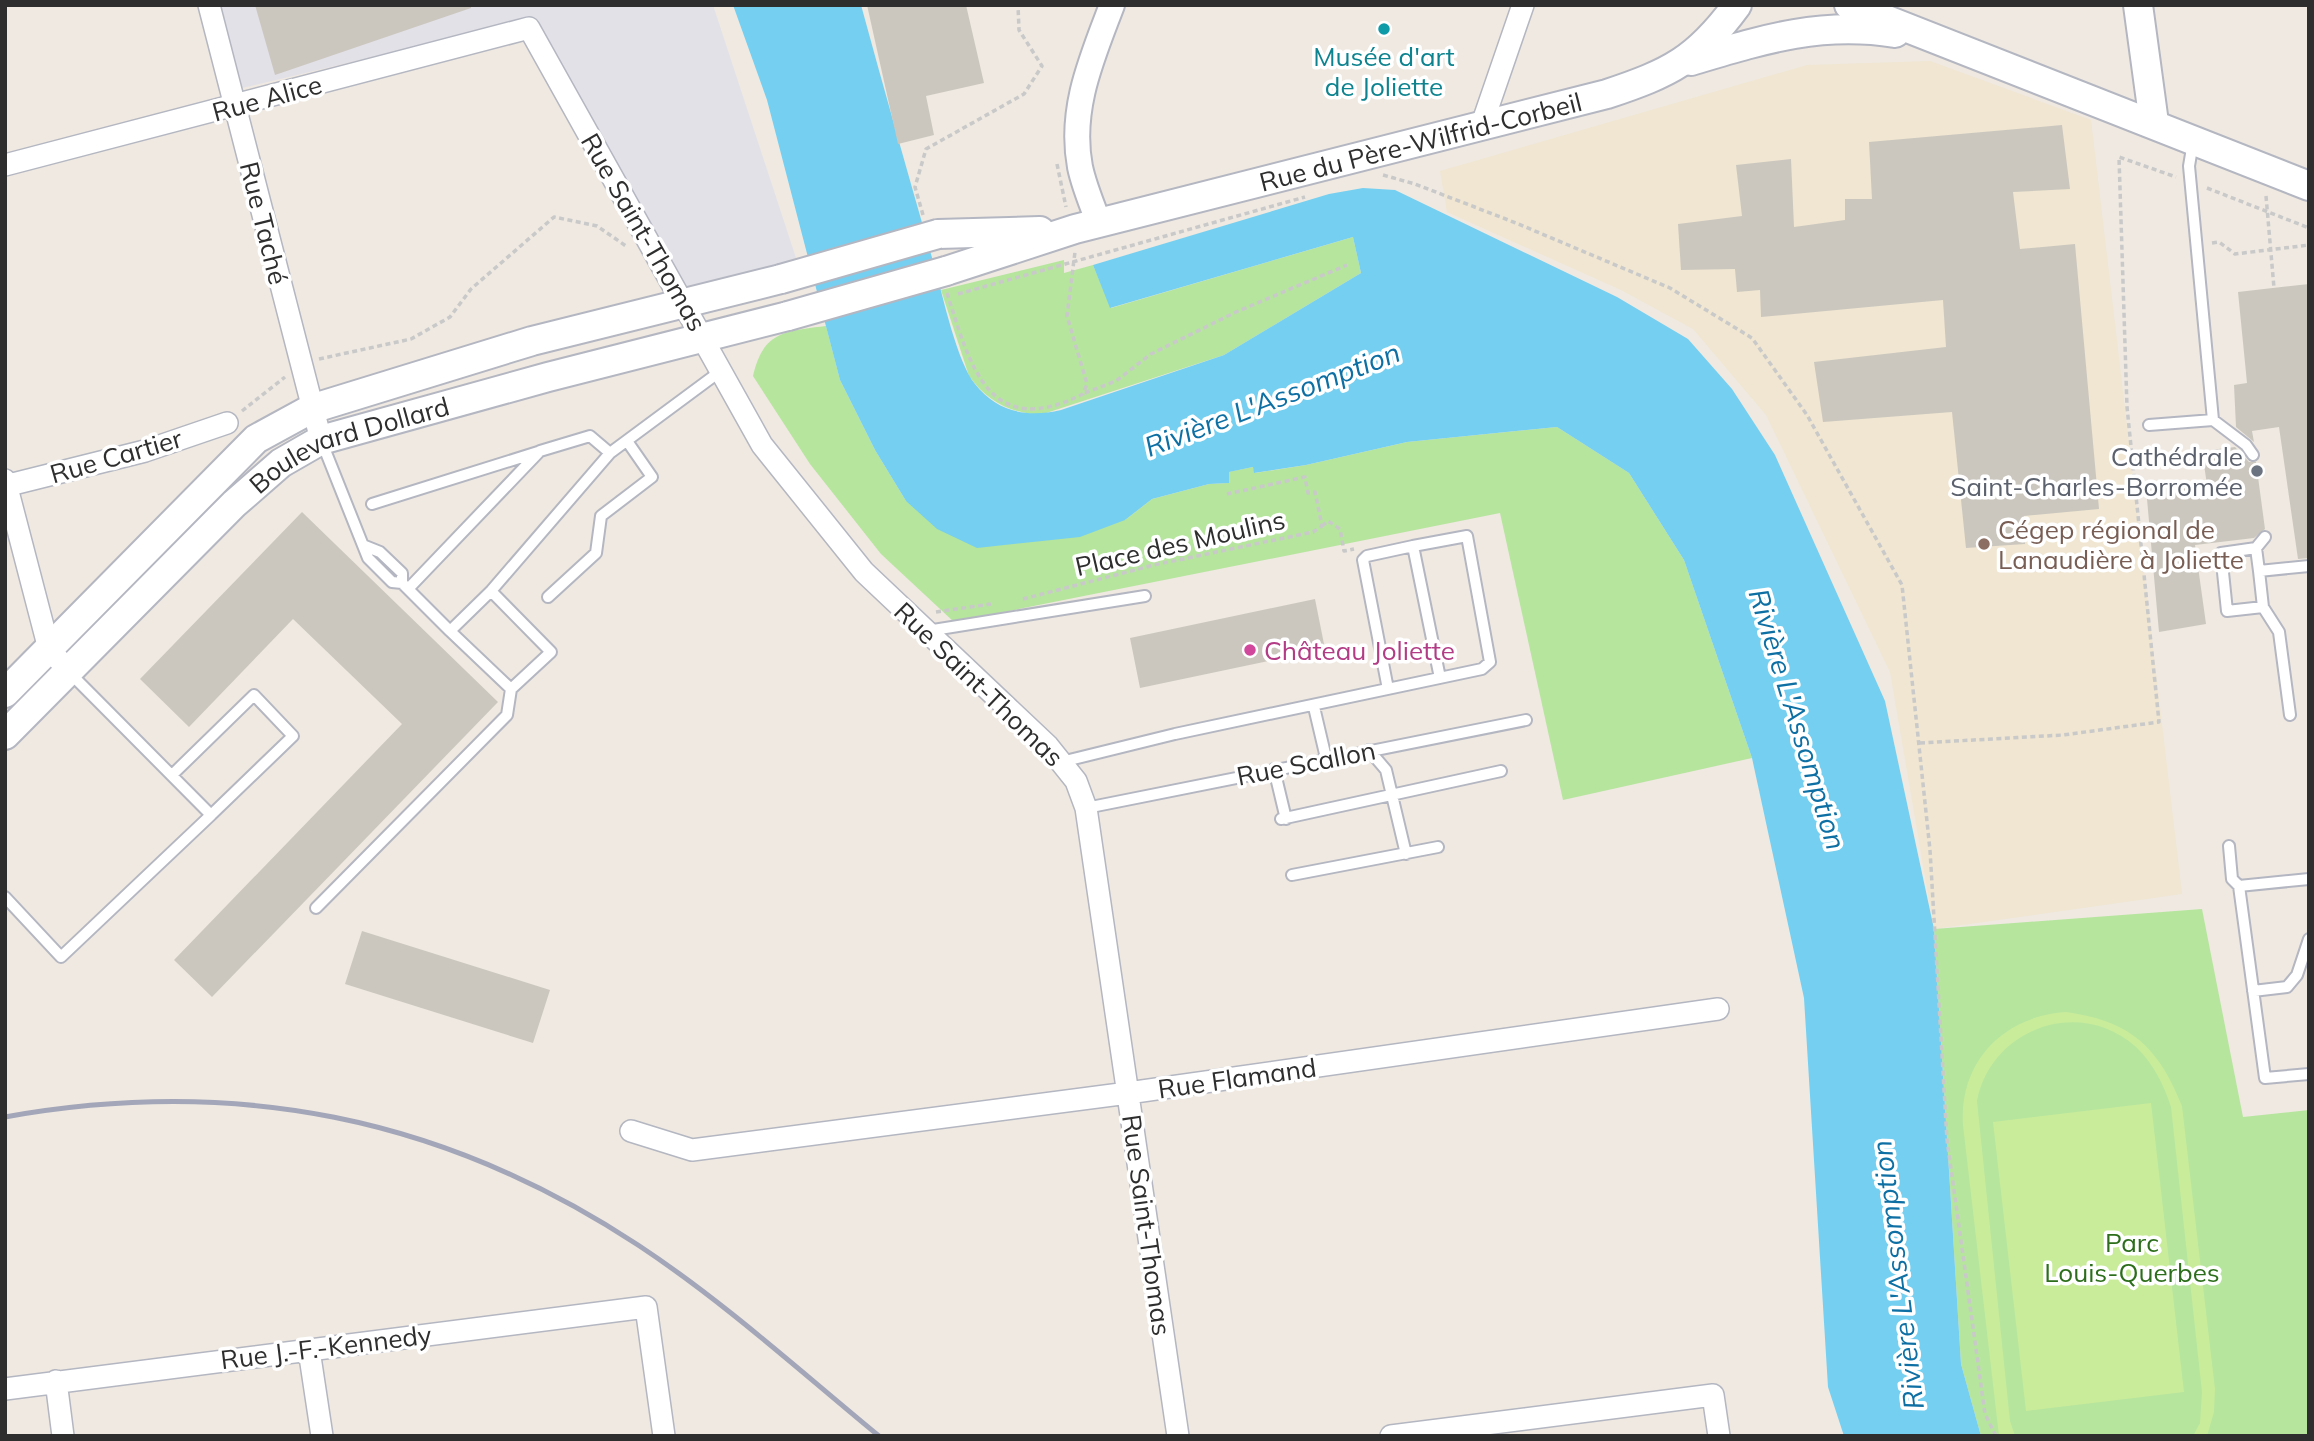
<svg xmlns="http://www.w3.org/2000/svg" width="2314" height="1441" viewBox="0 0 2314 1441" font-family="Mulish,sans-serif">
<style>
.industrial{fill:#e3e1e8}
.education{fill:#f0e6d1}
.green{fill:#b6e59e}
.pitch{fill:#c9ec9a}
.water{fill:#75cff0}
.building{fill:#cbc7bf}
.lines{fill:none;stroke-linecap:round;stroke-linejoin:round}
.service-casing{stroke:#b4b7c1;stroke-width:14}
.minor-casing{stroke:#b4b7c1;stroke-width:24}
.tertiary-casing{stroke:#b4b7c1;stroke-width:28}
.secondary-casing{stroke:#b4b7c1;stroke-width:32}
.path{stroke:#c9c9c9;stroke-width:3.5;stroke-dasharray:5 3.5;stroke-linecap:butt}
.service{stroke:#fff;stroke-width:10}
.minor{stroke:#fff;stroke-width:21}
.tertiary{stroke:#fff;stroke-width:24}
.secondary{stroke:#fff;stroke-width:28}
.rail{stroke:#a3a6b8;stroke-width:5}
.secondary-bridge-casing{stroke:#b4b7c1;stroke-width:32;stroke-linecap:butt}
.secondary-bridge{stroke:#fff;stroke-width:28}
.culture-dot{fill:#0f9aa8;stroke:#fff;stroke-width:2.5}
.worship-dot{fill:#6b7280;stroke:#fff;stroke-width:2.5}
.education-dot{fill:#8d6e63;stroke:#fff;stroke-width:2.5}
.hotel-dot{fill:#d1479c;stroke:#fff;stroke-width:2.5}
.labels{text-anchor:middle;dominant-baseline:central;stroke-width:7;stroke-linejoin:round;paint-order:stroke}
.culture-label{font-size:26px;fill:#0d838f;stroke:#fff}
.street-label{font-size:26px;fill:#2e2e2e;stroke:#fff}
.worship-label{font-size:26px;fill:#5b616d;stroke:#fff;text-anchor:end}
.education-label{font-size:26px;fill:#785e54;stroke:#fff;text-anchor:start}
.hotel-label{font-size:26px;fill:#b23c85;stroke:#fff;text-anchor:start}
.park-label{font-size:26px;fill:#2c6e1b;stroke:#fff}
.water-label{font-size:28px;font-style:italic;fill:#0d6fa3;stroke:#fff}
</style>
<rect width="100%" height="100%" fill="#efe9e1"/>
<path class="industrial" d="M 221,5 L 713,5 L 796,258 L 684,296 L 532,19 L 242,88 Z"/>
<path class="education" d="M 1930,61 L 2091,120 L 2182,894 L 1934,929 L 1890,672 L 1766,415 L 1693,329 L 1621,290 L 1447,212 L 1440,171 L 1807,65 Z"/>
<path class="green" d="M 1353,237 L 1361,273 L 1224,355 L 1040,415 C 1009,412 988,402 969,376 L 941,290 L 1064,260 L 1064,273 L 1093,265 L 1111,308 Z
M 826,326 L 840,380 L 875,450 L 906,501 L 1125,520 L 1152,499 L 1209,484 L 1228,483 L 1228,472 L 1253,467 L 1255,473 L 1306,465 L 1407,442 L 1557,427 L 1629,473 L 1684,560 L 1752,758 L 1563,800 L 1500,513 L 954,622 L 881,554 L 810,464 L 753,376 C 763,331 786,331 826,326 Z
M 2202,909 L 2243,1117 L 2309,1110 L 2309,1436 L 1981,1436 L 1961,1364 L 1934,929 Z"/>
<path class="pitch" d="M 2066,1012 C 2130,1021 2158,1046 2182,1106 L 2215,1389 L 2214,1412 L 2207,1436 L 2193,1436 L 2200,1423 L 2202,1392 L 2171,1107 C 2164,1085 2153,1063 2136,1047 C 2079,996 1991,1029 1977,1101 L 2010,1421 L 2015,1436 L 1999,1436 L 1963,1125 C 1959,1061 2004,1016 2066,1012 Z
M 2151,1103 L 2184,1392 L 2026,1411 L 1993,1122 Z"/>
<path class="water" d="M 733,5 L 861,5 C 885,93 910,181 935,268 C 943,297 957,362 975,384 C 997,412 1027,418 1061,410 L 1224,355 L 1361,273 L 1353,237 L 1110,308 L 1093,265 L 1329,194 L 1363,188 L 1395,190 L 1617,297 L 1688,339 L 1732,389 L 1775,455 L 1885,701 L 1934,929 L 1961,1364 L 1981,1436 L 1844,1436 L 1828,1387 L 1804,998 L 1752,758 L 1684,560 L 1629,473 L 1557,427 L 1407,442 L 1306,465 L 1254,473 L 1253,467 L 1229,472 L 1229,483 L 1209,484 L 1152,499 L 1125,520 L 1080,537 L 977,548 L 937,529 L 906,501 L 875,450 L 840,380 L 767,100 Z"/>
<path class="building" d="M 255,5 L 471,5 L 471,8 L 275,75 Z
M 867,5 L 966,5 L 984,83 L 926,96 L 934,135 L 898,144 Z
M 2062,125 L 2070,189 L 2013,192 L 2020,249 L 2075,244 L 2099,509 L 2024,516 L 2025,544 L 1966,548 L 1952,412 L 1823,422 L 1814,362 L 1946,347 L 1943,300 L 1761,317 L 1760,290 L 1737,292 L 1735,269 L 1681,270 L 1678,224 L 1742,216 L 1736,165 L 1791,159 L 1794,227 L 1845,220 L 1845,199 L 1872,199 L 1869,142 Z
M 2309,284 L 2309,558 L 2298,559 L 2279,427 L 2252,431 L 2254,442 L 2236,427 L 2234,385 L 2247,383 L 2238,292 Z
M 2235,447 L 2249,462 L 2256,462 L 2265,529 L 2254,538 L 2195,545 L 2206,624 L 2159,632 L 2146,488 L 2207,485 L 2202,451 Z
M 302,512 L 498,702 L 212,997 L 174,960 L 402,724 L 293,619 L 189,727 L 140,679 Z
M 1315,599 L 1325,649 L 1140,688 L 1130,638 Z
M 362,931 L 550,990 L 533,1043 L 345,984 Z"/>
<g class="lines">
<defs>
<path id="service" d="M 2213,420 L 2246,445 L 2253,455
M 2149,425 L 2213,420 L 2189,166 L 2193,142
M 321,440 L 368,558 L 392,582 L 402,583 L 408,589
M 372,504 L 538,452
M 365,546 L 380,552 L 402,573 L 402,583
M 2256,548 L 2265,537
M 2259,571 L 2256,548 L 2221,553 L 2227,611 L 2263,607
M 491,591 L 551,652 L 511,689 L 450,631 L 491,591 L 610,453 L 722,370
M 548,597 L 596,553 L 601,516 L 652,477 L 627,441
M 450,631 L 408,589 L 540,451 L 590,436 L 610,453
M 927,631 L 1145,596
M 69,672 L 211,815 L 293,736 L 254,695 L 172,775
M 1388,689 L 1363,560 L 1367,556 L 1413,546
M 1314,707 L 1326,758
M 2290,715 L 2279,632 L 2263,607 L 2259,571 L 2309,566
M 1369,750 L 1386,770 L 1406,854
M 1061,762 L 1175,734 L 1482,669 L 1490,662 L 1467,536 L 1413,546 L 1440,678
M 1274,769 L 1286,819
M 1086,808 L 1526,720
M 1281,819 L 1501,771
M 2229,846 L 2232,879 L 2239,886
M 1292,875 L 1438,847
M 2309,879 L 2239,886 L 2265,1078 L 2309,1074
M 5,897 L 61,957 L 211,815
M 316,908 L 507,715 L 511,689
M 2253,991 L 2287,987 L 2297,975 L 2309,939"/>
<path id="minor" d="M 209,5 L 321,440
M 1481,127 L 1523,5
M 5,165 L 529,28 L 762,445 L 864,572 L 1048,746 L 1076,781 L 1086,808 L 1178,1436
M 5,480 L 49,649 L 69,671
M 5,486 L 145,451 L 227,423
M 631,1131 L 692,1150 L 1128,1093 L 1718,1009
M 309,1350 L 322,1436
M 56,1381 L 63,1436
M 5,1389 L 646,1307 L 664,1436
M 1391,1436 L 1713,1395 L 1719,1436"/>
<path id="tertiary" d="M 1099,223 C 1092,205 1084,186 1080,167 C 1069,109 1092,58 1112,5"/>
<g id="secondary">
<path d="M 1849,5 L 2309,186"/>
<path d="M 2138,5 L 2154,123"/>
<path d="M 1691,61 C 1761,40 1820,21 1895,33"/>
<path d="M 938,234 L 1040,231"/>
<path id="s1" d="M 946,271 L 1075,229 L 1607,94 C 1670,73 1697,60 1737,5"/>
<path d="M 5,693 L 256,439 L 311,409 L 532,341 L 781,279"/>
<path id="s2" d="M 5,735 L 234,504 L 281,463 L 321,440 L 548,377 L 788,316"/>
</g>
</defs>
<use href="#service" class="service-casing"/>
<use href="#minor" class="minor-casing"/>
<use href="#tertiary" class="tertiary-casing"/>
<use href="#secondary" class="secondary-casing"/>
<path class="path" d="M 1057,164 L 1066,207
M 1383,175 L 1415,184 L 1516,223 L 1670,288 L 1752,338 L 1807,415 L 1902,585 L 1930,850 L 1947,1140 L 1985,1414 L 1996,1436
M 2207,188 L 2309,228
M 2266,196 L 2274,288
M 923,215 L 915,187 L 926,149 L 1024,94 L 1042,66 L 1019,30 L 1018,5
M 2212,243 L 2219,242 L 2235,254 L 2309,245
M 947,293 C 970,365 988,442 1083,394 L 1087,384 L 1067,316 L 1075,252
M 958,294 L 1305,197
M 319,359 L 411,339 L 450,317 L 471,289 L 554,217 L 597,226 L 626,246
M 1085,393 L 1116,381 L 1151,354 L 1236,312 L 1347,265
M 242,411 L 285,377
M 1322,526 L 1328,521 L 1340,529 L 1344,551 L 1354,549
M 1023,599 L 1154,565 L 1313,532 L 1322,526 L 1315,492 L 1308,493 L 1305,477 L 1227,494
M 936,612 L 991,604
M 1920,743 L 2063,735 L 2159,722 L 2127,407 L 2119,157 L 2176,177"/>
<use href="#service" class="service"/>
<use href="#minor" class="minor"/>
<use href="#tertiary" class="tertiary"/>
<use href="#secondary" class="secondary"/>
<path class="rail" d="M 5,1117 C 235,1076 442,1116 638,1245 C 723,1301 800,1371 879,1436"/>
<defs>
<path id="secondary-bridge" d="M 781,279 L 938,234
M 788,316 L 946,271"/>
</defs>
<use href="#secondary-bridge" class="secondary-bridge-casing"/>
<use href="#secondary-bridge" class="secondary-bridge"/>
</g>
<circle class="culture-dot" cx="1384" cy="29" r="7"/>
<circle class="worship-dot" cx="2257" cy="471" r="7"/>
<circle class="education-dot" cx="1984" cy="544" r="7"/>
<circle class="hotel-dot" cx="1250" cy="650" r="7"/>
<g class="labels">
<g class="culture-label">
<text x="1384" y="56">Musée d'art<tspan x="1384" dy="30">de Joliette</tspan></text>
</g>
<g class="street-label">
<text transform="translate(267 98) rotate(-15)">Rue Alice</text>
<text stroke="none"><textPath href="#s1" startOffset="492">Rue du Père-Wilfrid-Corbeil</textPath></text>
<text transform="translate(264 223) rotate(76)">Rue Taché</text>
<text transform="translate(644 232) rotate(60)">Rue Saint-Thomas</text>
<text stroke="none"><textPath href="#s2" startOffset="458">Boulevard Dollard</textPath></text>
<text transform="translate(116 456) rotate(-16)">Rue Cartier</text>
<text transform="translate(1180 543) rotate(-13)">Place des Moulins</text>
<text transform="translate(979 684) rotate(44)">Rue Saint-Thomas</text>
<text transform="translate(1306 763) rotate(-11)">Rue Scallon</text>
<text transform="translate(1237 1078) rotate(-8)">Rue Flamand</text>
<text transform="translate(1147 1225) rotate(82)">Rue Saint-Thomas</text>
<text transform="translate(326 1347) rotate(-7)">Rue J.-F.-Kennedy</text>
</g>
<g class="worship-label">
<text x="2243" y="456">Cathédrale<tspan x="2243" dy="30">Saint-Charles-Borromée</tspan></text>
</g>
<g class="education-label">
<text x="1998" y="529">Cégep régional de<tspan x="1998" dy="30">Lanaudière à Joliette</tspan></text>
</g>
<g class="hotel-label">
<text x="1264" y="650">Château Joliette</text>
</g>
<g class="park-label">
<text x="2132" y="1242">Parc<tspan x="2132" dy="30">Louis-Querbes</tspan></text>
</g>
<g class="water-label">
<text transform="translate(1272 399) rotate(-21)">Rivière L'Assomption</text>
<text transform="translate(1798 719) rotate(73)">Rivière L'Assomption</text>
<text transform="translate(1897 1275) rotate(-97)">Rivière L'Assomption</text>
</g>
</g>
<rect width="2314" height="1441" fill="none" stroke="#2e2e2e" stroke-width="14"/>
</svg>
